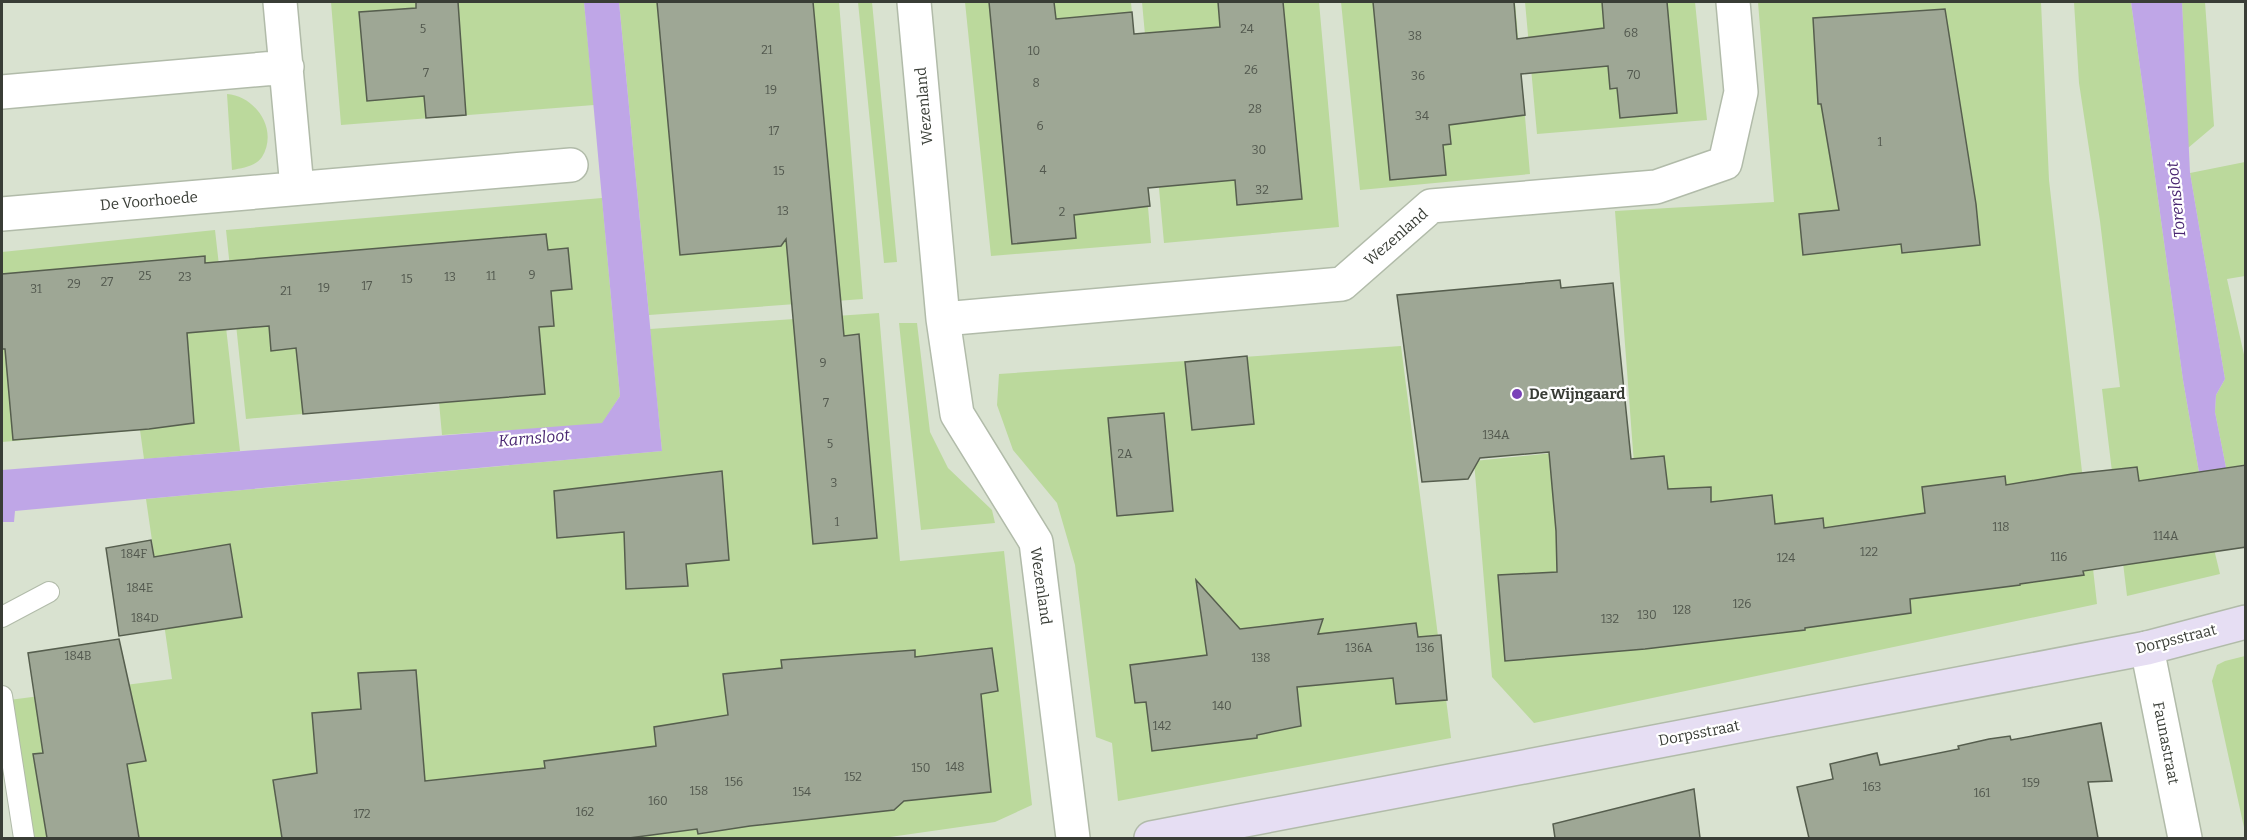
<svg xmlns="http://www.w3.org/2000/svg" width="2247" height="840" viewBox="0 0 2247 840" font-family="Bitter,serif">
<style>
.green{fill:#bbd99c}
.water{fill:#bfa6e7}
.building{fill:#9ea795;stroke:#565e4e;stroke-width:1.5}
.lines{fill:none;stroke-linecap:round;stroke-linejoin:round}
.lane-casing{stroke:#b1bba9;stroke-width:22}
.street-casing{stroke:#b1bba9;stroke-width:36}
.secondary-casing{stroke:#b1bba9;stroke-width:36}
.lane{stroke:#fff;stroke-width:20}
.street{stroke:#fff;stroke-width:33}
.secondary{stroke:#e6def3;stroke-width:33}
.poi-dot{fill:#7a42b8;stroke:#fff;stroke-width:2}
.labels{text-anchor:middle;dominant-baseline:central;stroke-width:4.5;stroke-linejoin:round;paint-order:stroke}
.number-label{font-size:12px;fill:#52584e}
.street-label{font-size:15px;fill:#393d36;stroke:#fff}
.poi-label{font-size:15px;font-weight:bold;fill:#393d36;stroke:#fff;text-anchor:start}
.water-label{font-size:16px;font-style:italic;fill:#492671;stroke:#fff}
</style>
<rect width="100%" height="100%" fill="#d9e2d0"/>
<path class="green" d="M 331,2 L 584,2 L 594,105 L 341,125 Z
M 619,2 L 839,2 L 863,299 L 649,315 Z
M 858,2 L 872,2 L 897,262 L 884,263 Z
M 965,2 L 1131,2 L 1151,243 L 991,256 Z
M 1142,2 L 1319,2 L 1339,227 L 1164,243 Z
M 1341,2 L 1515,2 L 1530,174 L 1360,190 Z
M 1525,2 L 1695,2 L 1707,120 L 1537,134 Z
M 1758,2 L 2041,2 L 2049,180 L 2097,604 L 1534,723 L 1492,677 L 1474,461 L 1573,451 L 1634,464 L 1615,211 L 1774,202 Z
M 2074,2 L 2131,2 L 2183,380 L 2208,524 L 2220,574 L 2127,596 L 2102,389 L 2120,387 L 2100,221 L 2079,83 Z
M 2182,2 L 2205,2 L 2214,126 L 2188,148 Z
M 227,94 C 255,96 279,129 262,157 C 256,166 243,168 232,170 Z
M 2245,162 L 2245,276 L 2227,279 L 2245,359 L 2245,545 L 2237,523 L 2215,412 L 2216,395 L 2225,379 L 2190,173 Z
M 602,198 L 620,396 L 602,424 L 442,435 L 439,402 L 246,419 L 226,230 Z
M 215,230 L 240,451 L 144,459 L 140,430 L 2,442 L 2,252 Z
M 879,313 L 900,561 L 1004,551 L 1032,805 L 995,822 L 883,838 L 31,838 L 9,700 L 172,679 L 146,499 L 662,451 L 650,329 Z
M 899,323 L 917,323 L 930,432 L 948,468 L 992,510 L 995,523 L 921,530 Z
M 1401,346 L 1451,738 L 1118,801 L 1112,743 L 1096,737 L 1075,565 L 1057,503 L 1013,450 L 997,405 L 999,374 Z
M 2245,656 L 2246,656 L 2245,832 L 2212,681 L 2217,665 L 2225,661 Z"/>
<path class="water" d="M 584,2 L 619,2 L 662,451 L 15,511 L 14,522 L 2,522 L 2,470 L 602,423 L 620,396 Z
M 2131,2 L 2182,2 L 2190,173 L 2225,379 L 2216,395 L 2215,412 L 2237,523 L 2208,524 L 2183,380 Z"/>
<path class="building" d="M 416,2 L 458,2 L 466,115 L 426,118 L 424,96 L 367,101 L 359,12 L 416,8 Z
M 657,2 L 813,2 L 844,336 L 859,334 L 877,538 L 813,544 L 786,239 L 781,246 L 680,255 Z
M 989,2 L 1054,2 L 1056,19 L 1132,12 L 1134,34 L 1220,27 L 1218,2 L 1283,2 L 1302,199 L 1237,205 L 1235,180 L 1148,188 L 1150,206 L 1074,215 L 1076,238 L 1012,244 Z
M 1373,2 L 1514,2 L 1517,39 L 1604,28 L 1602,2 L 1667,2 L 1677,113 L 1620,118 L 1617,88 L 1610,89 L 1608,66 L 1521,74 L 1525,115 L 1449,125 L 1451,144 L 1443,145 L 1446,175 L 1390,180 Z
M 1945,9 L 1976,204 L 1980,245 L 1902,253 L 1901,244 L 1803,255 L 1799,214 L 1839,210 L 1821,104 L 1818,104 L 1813,18 Z
M 546,234 L 548,250 L 568,248 L 572,289 L 551,291 L 554,326 L 539,327 L 545,394 L 303,414 L 296,348 L 271,351 L 269,326 L 187,333 L 194,423 L 149,429 L 13,440 L 5,349 L 2,349 L 2,274 L 205,256 L 205,263 Z
M 1560,280 L 1561,288 L 1613,283 L 1631,459 L 1664,456 L 1668,489 L 1711,487 L 1711,502 L 1772,495 L 1775,524 L 1823,518 L 1824,528 L 1925,513 L 1922,487 L 2005,476 L 2006,485 L 2072,474 L 2137,467 L 2139,481 L 2246,465 L 2246,547 L 2083,571 L 2084,575 L 2020,584 L 2020,585 L 1910,599 L 1911,613 L 1805,628 L 1805,630 L 1645,649 L 1505,661 L 1498,575 L 1557,572 L 1556,531 L 1549,452 L 1480,458 L 1468,479 L 1422,482 L 1397,295 Z
M 1247,356 L 1254,424 L 1192,430 L 1185,362 Z
M 1164,413 L 1173,511 L 1117,516 L 1108,418 Z
M 722,471 L 729,560 L 686,564 L 688,586 L 626,589 L 624,532 L 557,538 L 554,491 Z
M 151,540 L 154,557 L 230,544 L 242,617 L 119,636 L 106,548 Z
M 1196,580 L 1240,629 L 1323,619 L 1318,634 L 1416,623 L 1418,637 L 1441,635 L 1447,700 L 1396,704 L 1393,678 L 1297,687 L 1301,726 L 1257,735 L 1257,738 L 1152,751 L 1146,702 L 1135,703 L 1130,665 L 1207,655 Z
M 119,639 L 146,761 L 127,764 L 139,838 L 47,838 L 33,754 L 43,753 L 28,653 Z
M 992,648 L 998,691 L 981,694 L 991,792 L 904,801 L 894,810 L 750,826 L 698,834 L 697,829 L 629,838 L 282,838 L 273,780 L 317,773 L 312,713 L 361,709 L 358,673 L 416,670 L 425,781 L 545,768 L 544,761 L 656,746 L 654,727 L 728,715 L 723,674 L 782,668 L 781,660 L 915,650 L 915,657 Z
M 2101,723 L 2112,781 L 2088,782 L 2098,838 L 1809,838 L 1797,787 L 1833,779 L 1830,764 L 1877,753 L 1880,765 L 1959,749 L 1958,746 L 1989,739 L 2010,736 L 2011,740 Z
M 1694,789 L 1700,838 L 1555,838 L 1553,824 Z"/>
<g class="lines">
<defs>
<path id="lane" d="M 2,617 L 49,592
M 2,696 L 24,838"/>
<path id="street" d="M 280,2 L 297,188
M 914,2 L 943,319 L 957,414 L 1036,542 L 1073,838
M 2,92 L 287,67
M 2,214 L 571,165
M 943,319 L 1342,284 L 1431,206 L 1656,187 L 1725,163 L 1741,92 L 1733,2
M 2147,648 L 2185,838"/>
<path id="secondary" d="M 1151,838 L 2147,648 L 2246,622"/>
</defs>
<use href="#lane" class="lane-casing"/>
<use href="#street" class="street-casing"/>
<use href="#secondary" class="secondary-casing"/>
<use href="#lane" class="lane"/>
<use href="#street" class="street"/>
<use href="#secondary" class="secondary"/>
</g>
<circle class="poi-dot" cx="1517" cy="394" r="6"/>
<g class="labels">
<g class="number-label">
<text x="423" y="29">5</text>
<text x="1247" y="29">24</text>
<text x="1631" y="33">68</text>
<text x="1415" y="36">38</text>
<text x="767" y="50">21</text>
<text x="1034" y="51">10</text>
<text x="1251" y="70">26</text>
<text x="426" y="73">7</text>
<text x="1634" y="75">70</text>
<text x="1418" y="76">36</text>
<text x="1036" y="83">8</text>
<text x="771" y="90">19</text>
<text x="1255" y="109">28</text>
<text x="1422" y="116">34</text>
<text x="1040" y="126">6</text>
<text x="774" y="131">17</text>
<text x="1880" y="142">1</text>
<text x="1259" y="150">30</text>
<text x="1043" y="170">4</text>
<text x="779" y="171">15</text>
<text x="1262" y="190">32</text>
<text x="783" y="211">13</text>
<text x="1062" y="212">2</text>
<text x="532" y="275">9</text>
<text x="145" y="276">25</text>
<text x="491" y="276">11</text>
<text x="185" y="277">23</text>
<text x="450" y="277">13</text>
<text x="407" y="279">15</text>
<text x="107" y="282">27</text>
<text x="74" y="284">29</text>
<text x="367" y="286">17</text>
<text x="324" y="288">19</text>
<text x="36" y="289">31</text>
<text x="286" y="291">21</text>
<text x="823" y="363">9</text>
<text x="826" y="403">7</text>
<text x="1496" y="435">134A</text>
<text x="830" y="444">5</text>
<text x="1125" y="454">2A</text>
<text x="834" y="483">3</text>
<text x="837" y="522">1</text>
<text x="2001" y="527">118</text>
<text x="2166" y="536">114A</text>
<text x="1869" y="552">122</text>
<text x="134" y="554">184F</text>
<text x="2059" y="557">116</text>
<text x="1786" y="558">124</text>
<text x="140" y="588">184E</text>
<text x="1742" y="604">126</text>
<text x="1682" y="610">128</text>
<text x="1647" y="615">130</text>
<text x="145" y="618">184D</text>
<text x="1610" y="619">132</text>
<text x="1359" y="648">136A</text>
<text x="1425" y="648">136</text>
<text x="78" y="656">184B</text>
<text x="1261" y="658">138</text>
<text x="1222" y="706">140</text>
<text x="1162" y="726">142</text>
<text x="955" y="767">148</text>
<text x="921" y="768">150</text>
<text x="853" y="777">152</text>
<text x="734" y="782">156</text>
<text x="2031" y="783">159</text>
<text x="1872" y="787">163</text>
<text x="699" y="791">158</text>
<text x="802" y="792">154</text>
<text x="1982" y="793">161</text>
<text x="658" y="801">160</text>
<text x="585" y="812">162</text>
<text x="362" y="814">172</text>
</g>
<g class="street-label">
<text transform="translate(924 106) rotate(-95)">Wezenland</text>
<text transform="translate(149 201) rotate(-5)">De Voorhoede</text>
<text transform="translate(1396 237) rotate(-41)">Wezenland</text>
<text transform="translate(1041 586) rotate(82)">Wezenland</text>
<text transform="translate(2176 639) rotate(-14)">Dorpsstraat</text>
<text transform="translate(1699 733) rotate(-11)">Dorpsstraat</text>
<text transform="translate(2166 743) rotate(79)">Faunastraat</text>
</g>
<g class="poi-label">
<text x="1529" y="394">De Wijngaard</text>
</g>
<g class="water-label">
<text transform="translate(2176 200) rotate(-96)">Torensloot</text>
<text transform="translate(534 438) rotate(-5)">Karnsloot</text>
</g>
</g>
<rect width="2247" height="840" fill="none" stroke="#393d36" stroke-width="6"/>
</svg>
